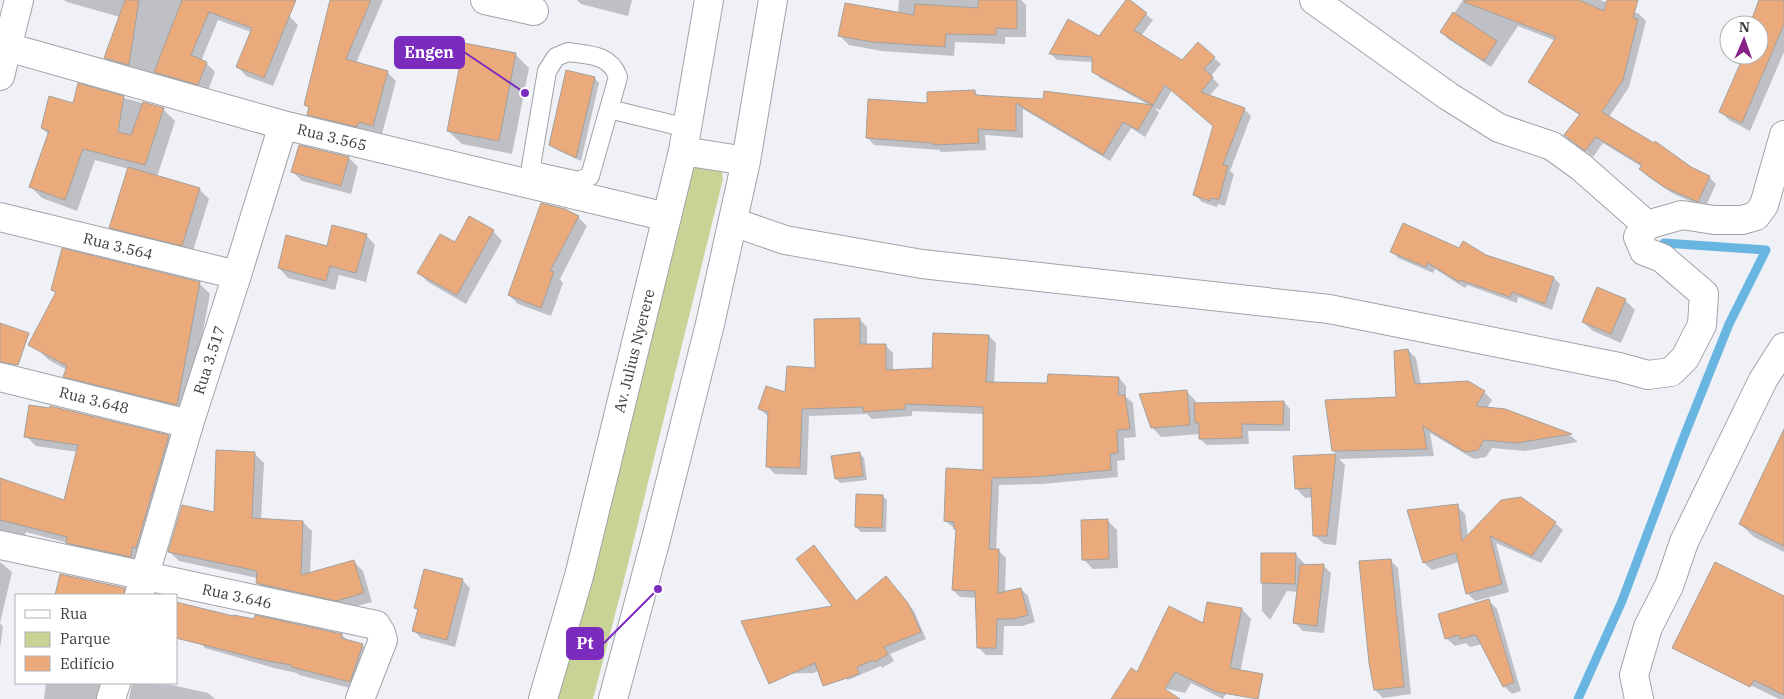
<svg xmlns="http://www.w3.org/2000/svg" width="1784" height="699" viewBox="0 0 1784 699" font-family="'IBM Plex Serif',serif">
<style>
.green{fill:#c9d396}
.shadow{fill:#0003}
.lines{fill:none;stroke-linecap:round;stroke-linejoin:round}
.stream{stroke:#67b5e0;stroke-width:9}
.building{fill:#ebaa7b;stroke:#a5a09c}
.service-casing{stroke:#a1a3a8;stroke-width:20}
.minor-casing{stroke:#a1a3a8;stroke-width:30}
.tertiary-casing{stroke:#a1a3a8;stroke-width:30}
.secondary-casing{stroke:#a1a3a8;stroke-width:30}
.service{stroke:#fff;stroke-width:18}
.minor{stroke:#fff;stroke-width:28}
.tertiary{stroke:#fff;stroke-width:28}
.secondary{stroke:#fff;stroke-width:28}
.labels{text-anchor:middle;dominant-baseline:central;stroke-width:4;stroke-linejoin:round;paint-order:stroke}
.street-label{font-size:15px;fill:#3b3c3e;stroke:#fff}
.leader{fill:none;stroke:#7b2cbf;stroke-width:2}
.callout-dot{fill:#7b2cbf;stroke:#fff;stroke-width:2}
.callout{fill:#7b2cbf;stroke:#7b2cbf;stroke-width:2}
.callout-label{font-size:16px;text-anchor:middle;font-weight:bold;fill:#fff}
</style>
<rect width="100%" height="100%" fill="#eff1f7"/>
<path class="green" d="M 694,162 L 721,168 L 723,179 L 622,588 L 593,699 L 556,699 Z"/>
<path class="shadow" d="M 64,0 L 246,0 L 289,16 L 298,25 L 273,86 L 246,76 L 238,67 L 251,32 L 218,20 L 201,61 L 206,63 L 215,72 L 207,93 L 114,66 L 106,58 L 120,17 L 67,2 Z
M 332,0 L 383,0 L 356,63 L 387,72 L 396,81 L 382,134 L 368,130 L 366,135 L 318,123 L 309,114 L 310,109 L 305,105 Z
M 577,0 L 632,0 L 628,16 L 581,4 Z
M 899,0 L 1021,0 L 1026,5 L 1026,37 L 1005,37 L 1005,44 L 955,42 L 954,56 L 882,51 L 849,45 L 840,36 L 898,14 Z
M 1128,0 L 1153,20 L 1141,36 L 1182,61 L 1214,58 L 1221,64 L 1211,76 L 1219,85 L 1209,96 L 1244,109 L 1251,116 L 1230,171 L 1234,174 L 1225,206 L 1218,204 L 1217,207 L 1202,202 L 1195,195 L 1214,126 L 1172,90 L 1160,110 L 1155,108 L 1159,113 L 1145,137 L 1131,128 L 1110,161 L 1023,109 L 1023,138 L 985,135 L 986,150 L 941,152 L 939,150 L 874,145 L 867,137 L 929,105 L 974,91 L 980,97 L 1151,106 L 1100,78 L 1093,71 L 1093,62 L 1057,60 L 1051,54 L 1099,37 Z
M 1463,0 L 1600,0 L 1639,14 L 1646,21 L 1629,87 L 1609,117 L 1690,168 L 1709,177 L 1716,184 L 1705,208 L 1672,193 L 1647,176 L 1641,169 L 1642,167 L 1603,143 L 1593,157 L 1566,135 L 1581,116 L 1537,88 L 1530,82 L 1556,41 L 1518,26 L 1491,67 L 1448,39 L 1442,32 Z
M 1760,0 L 1784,0 L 1784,52 L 1750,131 L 1729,120 L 1721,112 L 1745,55 L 1759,55 L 1759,25 L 1756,25 L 1752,21 Z
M 515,54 L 529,68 L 512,154 L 462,144 L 448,131 Z
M 595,78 L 599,83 L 581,161 L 555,149 L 550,145 Z
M 79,85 L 163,109 L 175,121 L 157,177 L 199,189 L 209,199 L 192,254 L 120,237 L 111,227 L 129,169 L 95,160 L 77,211 L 42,198 L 30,186 L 49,135 L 42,128 L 74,104 Z
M 349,158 L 358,167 L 351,194 L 302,181 L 293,172 Z
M 578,217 L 587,226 L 560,279 L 563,283 L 551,316 L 518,304 L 509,295 Z
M 493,231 L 502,241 L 466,304 L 428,282 L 419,273 L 455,244 Z
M 366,235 L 375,245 L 366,282 L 339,275 L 335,290 L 288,278 L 279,268 L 328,248 Z
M 1459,249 L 1554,278 L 1560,284 L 1552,310 L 1518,297 L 1517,303 L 1467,285 L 1465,288 L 1435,269 L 1433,273 L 1398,258 L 1392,251 Z
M 199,283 L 210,294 L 187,415 L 75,387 L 64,376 L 67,370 L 49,360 L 38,350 L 57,293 L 53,289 Z
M 1625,300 L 1635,310 L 1621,343 L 1593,331 L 1583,322 Z
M 859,319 L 867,327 L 867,346 L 886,346 L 893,353 L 893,371 L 933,369 L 989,336 L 996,343 L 994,384 L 1049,384 L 1119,378 L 1126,386 L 1126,397 L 1133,403 L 1136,437 L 1124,438 L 1125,460 L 1117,461 L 1118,477 L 1042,484 L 999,485 L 996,551 L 999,551 L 1006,558 L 1005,593 L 1021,589 L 1028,596 L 1035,622 L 1022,626 L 1004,626 L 1003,655 L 986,655 L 978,647 L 977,598 L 960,597 L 953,590 L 957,530 L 945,521 L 984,471 L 984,414 L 912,411 L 912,416 L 872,419 L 867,414 L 809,416 L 807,475 L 775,474 L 767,466 L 769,417 L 760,409 L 786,394 L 816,370 Z
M 1408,350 L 1416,358 L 1421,385 L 1484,392 L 1492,400 L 1487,408 L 1505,410 L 1571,436 L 1578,442 L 1525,451 L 1492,448 L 1486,457 L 1474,459 L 1430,433 L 1434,456 L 1339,459 L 1345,465 L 1336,545 L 1324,544 L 1314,535 L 1313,497 L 1305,498 L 1296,488 L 1295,457 L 1338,455 L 1333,451 L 1397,398 Z
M 1186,391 L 1196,401 L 1196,404 L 1284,402 L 1290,409 L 1290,431 L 1248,431 L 1249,444 L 1207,445 L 1200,439 L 1200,434 L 1161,437 L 1152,427 Z
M 51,407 L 169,436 L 178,445 L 140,565 L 76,552 L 68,543 L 26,532 L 24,537 L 0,542 L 0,479 L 65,502 L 78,452 L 36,446 L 27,437 Z
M 1784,451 L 1784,552 L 1754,537 L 1740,524 Z
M 859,453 L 864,458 L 867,480 L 840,483 L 836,478 Z
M 255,454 L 264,463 L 261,520 L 303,522 L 312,531 L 310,574 L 354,562 L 363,571 L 372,602 L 346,609 L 267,592 L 257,583 L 257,578 L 179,561 L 169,551 L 215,514 Z
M 882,496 L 887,500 L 886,532 L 861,532 L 856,527 Z
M 1457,506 L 1465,514 L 1468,537 L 1555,523 L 1563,530 L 1541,563 L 1496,543 L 1509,592 L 1475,601 L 1467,593 L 1459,562 L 1432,570 L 1424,563 Z
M 1108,521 L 1117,530 L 1118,568 L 1093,569 L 1084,560 Z
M 814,547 L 857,601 L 892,585 L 914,611 L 926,639 L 890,654 L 894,661 L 882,668 L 881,666 L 848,680 L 841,673 L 821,669 L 814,673 L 770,674 L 834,607 Z
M 1262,554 L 1295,554 L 1305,564 L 1305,566 L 1323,565 L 1331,573 L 1324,633 L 1303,631 L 1295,623 L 1298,592 L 1287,591 L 1270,620 L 1262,611 Z
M 1390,560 L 1398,568 L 1411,694 L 1383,698 L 1375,690 Z
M 0,562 L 12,572 L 0,623 Z
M 61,575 L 124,589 L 131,595 L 57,595 Z
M 462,580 L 470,588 L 455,647 L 421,638 L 414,631 L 419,611 L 415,608 Z
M 1784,597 L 1784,699 L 1779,699 L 1690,656 Z
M 1489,601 L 1497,609 L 1521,691 L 1512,694 L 1504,686 L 1482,644 L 1470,647 L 1466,643 L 1455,646 L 1446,638 Z
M 1242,609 L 1251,619 L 1241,668 L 1223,699 L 1191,683 L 1185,693 L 1146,684 L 1204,625 Z
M 234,618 L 342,635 L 348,641 L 362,645 L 371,654 L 358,690 L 299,675 L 297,673 L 274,668 L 205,648 L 201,643 Z
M 0,623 L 3,627 L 0,648 Z
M 46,683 L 104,683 L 107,699 L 44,699 Z
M 132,683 L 172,685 L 208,693 L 215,699 L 129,699 Z"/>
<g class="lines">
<path class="stream" d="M 1578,699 L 1622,601 L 1683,439 L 1729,324 L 1766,250 L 1664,243"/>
</g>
<path class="building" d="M 125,0 L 139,0 L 129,65 L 104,58 Z
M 182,0 L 296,0 L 264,78 L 236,67 L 252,28 L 209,12 L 191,55 L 207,62 L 198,85 L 154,72 Z
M 330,0 L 371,0 L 346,59 L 388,71 L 373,126 L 359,122 L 357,127 L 307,115 L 309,107 L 304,105 Z
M 978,0 L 1017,0 L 1017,29 L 996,28 L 996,35 L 946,34 L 945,47 L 872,42 L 838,36 L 845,3 L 914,15 L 915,4 L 978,8 Z
M 1126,0 L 1130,0 L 1147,13 L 1134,30 L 1182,60 L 1198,42 L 1215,57 L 1204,69 L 1213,77 L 1201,92 L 1245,108 L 1223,165 L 1228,166 L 1219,200 L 1211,198 L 1210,201 L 1193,195 L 1213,126 L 1165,85 L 1153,105 L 1092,72 L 1092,57 L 1049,54 L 1068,19 L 1099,36 Z
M 1464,0 L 1579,0 L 1604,11 L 1607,0 L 1638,0 L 1633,18 L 1638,19 L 1623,80 L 1602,112 L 1654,143 L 1655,141 L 1691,167 L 1710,176 L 1698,202 L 1664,187 L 1639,169 L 1642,165 L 1596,137 L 1585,151 L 1564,135 L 1580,114 L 1528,82 L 1556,37 L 1464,2 Z
M 1759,0 L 1784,0 L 1784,24 L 1742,123 L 1719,112 L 1744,55 L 1759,55 L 1759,25 L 1751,21 Z
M 1453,12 L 1497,41 L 1484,61 L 1440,32 Z
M 464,43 L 516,53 L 499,141 L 447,131 Z
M 566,70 L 595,77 L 576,158 L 549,145 Z
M 78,83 L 124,96 L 118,132 L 131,135 L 143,102 L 164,108 L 145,165 L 83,149 L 65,200 L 29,187 L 49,131 L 41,128 L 49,96 L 73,103 Z
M 975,90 L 975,95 L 1043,99 L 1044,91 L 1153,105 L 1138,130 L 1123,122 L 1103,155 L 1016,103 L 1016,131 L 978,129 L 979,143 L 933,145 L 933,143 L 866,138 L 868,99 L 927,103 L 927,92 Z
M 299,145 L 349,157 L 341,186 L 291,172 Z
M 128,167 L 200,188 L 182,246 L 109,228 Z
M 541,203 L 565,209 L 579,216 L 550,271 L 554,272 L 541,308 L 508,295 Z
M 469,216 L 494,230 L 457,295 L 417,273 L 440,234 L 455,242 Z
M 1403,223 L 1459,248 L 1463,241 L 1486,255 L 1554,277 L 1545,304 L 1512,292 L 1510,297 L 1460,280 L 1459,282 L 1428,263 L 1426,267 L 1390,252 Z
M 332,225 L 367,234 L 356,273 L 330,266 L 326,281 L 278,268 L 286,235 L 327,246 Z
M 62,248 L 200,282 L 177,405 L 63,377 L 67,366 L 28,345 L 56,292 L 51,290 Z
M 1597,287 L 1626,299 L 1611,334 L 1582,322 Z
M 860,318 L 860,344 L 886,344 L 886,370 L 932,368 L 933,333 L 989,335 L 986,382 L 1047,383 L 1048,374 L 1119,377 L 1118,395 L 1125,395 L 1130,429 L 1117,430 L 1118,453 L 1110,454 L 1111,470 L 1034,477 L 992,478 L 989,549 L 999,549 L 998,593 L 1021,588 L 1028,615 L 1013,619 L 997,619 L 996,648 L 977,648 L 975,591 L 952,590 L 956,529 L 954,529 L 954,522 L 944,521 L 946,468 L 983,470 L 983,407 L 905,404 L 905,409 L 863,412 L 863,407 L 802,409 L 800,468 L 766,467 L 768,412 L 758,409 L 766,386 L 785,392 L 787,366 L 815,368 L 814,319 Z
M 0,323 L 29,333 L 18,365 L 0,362 Z
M 1408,349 L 1415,384 L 1468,381 L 1485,391 L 1476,406 L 1505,409 L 1572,434 L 1517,443 L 1484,440 L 1478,450 L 1465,452 L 1423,426 L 1427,449 L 1332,451 L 1325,400 L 1396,397 L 1394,351 Z
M 1187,390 L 1190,425 L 1151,428 L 1139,394 Z
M 1284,401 L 1283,425 L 1242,424 L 1242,438 L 1199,439 L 1199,423 L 1195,423 L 1194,403 Z
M 29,405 L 49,408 L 50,406 L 169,435 L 136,548 L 132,547 L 131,557 L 66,543 L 67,537 L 0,520 L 0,478 L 64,500 L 78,445 L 24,437 Z
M 1784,429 L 1784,546 L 1739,524 Z
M 216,450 L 255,452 L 252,518 L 303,521 L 301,575 L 354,560 L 364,593 L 336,601 L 256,583 L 257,571 L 168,552 L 182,505 L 214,512 Z
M 860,452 L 863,476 L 835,479 L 831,456 Z
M 1336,454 L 1327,536 L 1313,536 L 1311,488 L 1295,489 L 1293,456 Z
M 856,494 L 883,495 L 882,528 L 855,527 Z
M 1521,497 L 1556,522 L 1532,556 L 1490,536 L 1502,584 L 1466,594 L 1456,553 L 1423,563 L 1407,510 L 1458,504 L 1462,541 L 1501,500 Z
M 1108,519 L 1109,559 L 1082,560 L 1081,520 Z
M 814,545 L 856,601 L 886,576 L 908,603 L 921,632 L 884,647 L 888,654 L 875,662 L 873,660 L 857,667 L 859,674 L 823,686 L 815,663 L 769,684 L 741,621 L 832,606 L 796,559 Z
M 1261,553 L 1296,553 L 1295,584 L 1261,583 Z
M 1391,559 L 1404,687 L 1374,690 L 1369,663 L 1359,561 Z
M 1715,562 L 1784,596 L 1784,695 L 1754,680 L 1750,687 L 1672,648 Z
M 1324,564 L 1317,626 L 1293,623 L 1300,565 Z
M 424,569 L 463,579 L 447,640 L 412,631 L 418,609 L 414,608 Z
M 60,574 L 125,588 L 124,595 L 55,595 Z
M 1489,599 L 1514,682 L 1503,687 L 1476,635 L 1460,639 L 1459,635 L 1445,639 L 1438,614 Z
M 176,602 L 233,616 L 233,615 L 254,619 L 255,615 L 342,634 L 341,638 L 363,644 L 350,682 L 291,667 L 291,665 L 263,660 L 176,638 Z
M 1207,602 L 1242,608 L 1230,668 L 1263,674 L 1258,699 L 1217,692 L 1175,672 L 1165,689 L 1180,699 L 1111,699 L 1131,668 L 1137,672 L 1169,606 L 1203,623 Z"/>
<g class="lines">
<defs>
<path id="service" d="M 568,52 C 589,55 610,54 618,77 L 590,176 L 579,181 L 538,172 L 531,166 L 547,71 L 556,57 Z
M 609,109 L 687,128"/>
<path id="minor" d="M 485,0 L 534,11
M 1314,0 L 1448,96 L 1499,128 L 1552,146 L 1581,167 L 1647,225
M 0,45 L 283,125 L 667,217
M 0,217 L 237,275
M 733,222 L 785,240 L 922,264 L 1329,309 L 1619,367 L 1648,375 L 1671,372 L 1685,358 L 1702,325 L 1704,294 L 1662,258 L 1644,251 L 1638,237 L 1647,225 L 1682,215 L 1714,220 L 1742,220 L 1756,216 L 1764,205 L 1784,135
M 0,377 L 189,424
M 0,545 L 376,625 L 381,633 L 383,640 L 360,699
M 139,595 L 189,424 L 237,275 L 283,125
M 111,699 L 116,683
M 1639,699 L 1634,675 L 1648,627 L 1669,586 L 1684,542 L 1763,380 L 1784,347"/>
<path id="tertiary" d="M 0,76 L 19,0"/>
<path id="secondary" d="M 683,151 L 746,161
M 543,699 L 579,576 L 683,151 L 709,0
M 613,699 L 657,535 L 710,324 L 746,161 L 773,0"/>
</defs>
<use href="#service" class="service-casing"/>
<use href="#minor" class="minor-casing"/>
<use href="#tertiary" class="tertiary-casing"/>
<use href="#secondary" class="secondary-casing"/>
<use href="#service" class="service"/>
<use href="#minor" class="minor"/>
<use href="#tertiary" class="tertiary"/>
<use href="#secondary" class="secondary"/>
</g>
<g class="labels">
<g class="street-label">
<text transform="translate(332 137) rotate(14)">Rua 3.565</text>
<text transform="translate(118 246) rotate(14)">Rua 3.564</text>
<text transform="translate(634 351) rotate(-76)">Av. Julius Nyerere</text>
<text transform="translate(209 360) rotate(-72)">Rua 3.517</text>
<text transform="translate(94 400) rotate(14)">Rua 3.648</text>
<text transform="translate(237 596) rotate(12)">Rua 3.646</text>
</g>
</g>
<path class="leader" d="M525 93L464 52M658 589L603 644"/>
<g class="callout-dot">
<circle cx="525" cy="93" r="5"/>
<circle cx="658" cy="589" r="5"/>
</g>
<g class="callout">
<rect x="395" y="37" width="69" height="31" rx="5"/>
<rect x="567" y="628" width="36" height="31" rx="5"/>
</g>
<g class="callout-label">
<text x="429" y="58">Engen</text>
<text x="585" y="649">Pt</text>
</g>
<rect x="15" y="594" width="162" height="90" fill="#ffffff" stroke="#b1b1b2"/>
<rect x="25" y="610" width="25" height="8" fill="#ffffff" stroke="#b1b1b2"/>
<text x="60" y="619" font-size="15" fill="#3b3c3e">Rua</text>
<rect x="25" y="632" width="25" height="15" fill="#c9d396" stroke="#b1b1b2"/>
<text x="60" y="644" font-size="15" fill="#3b3c3e">Parque</text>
<rect x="25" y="656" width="25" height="15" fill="#ebaa7b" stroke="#b1b1b2"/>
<text x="60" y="669" font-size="15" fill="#3b3c3e">Edifício</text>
<g transform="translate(1744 40) rotate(2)"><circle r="24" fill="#ffffff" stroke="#b1b1b2"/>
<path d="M0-4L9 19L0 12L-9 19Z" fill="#872188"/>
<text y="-8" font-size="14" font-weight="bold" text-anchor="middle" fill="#3b3c3e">N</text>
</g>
</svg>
